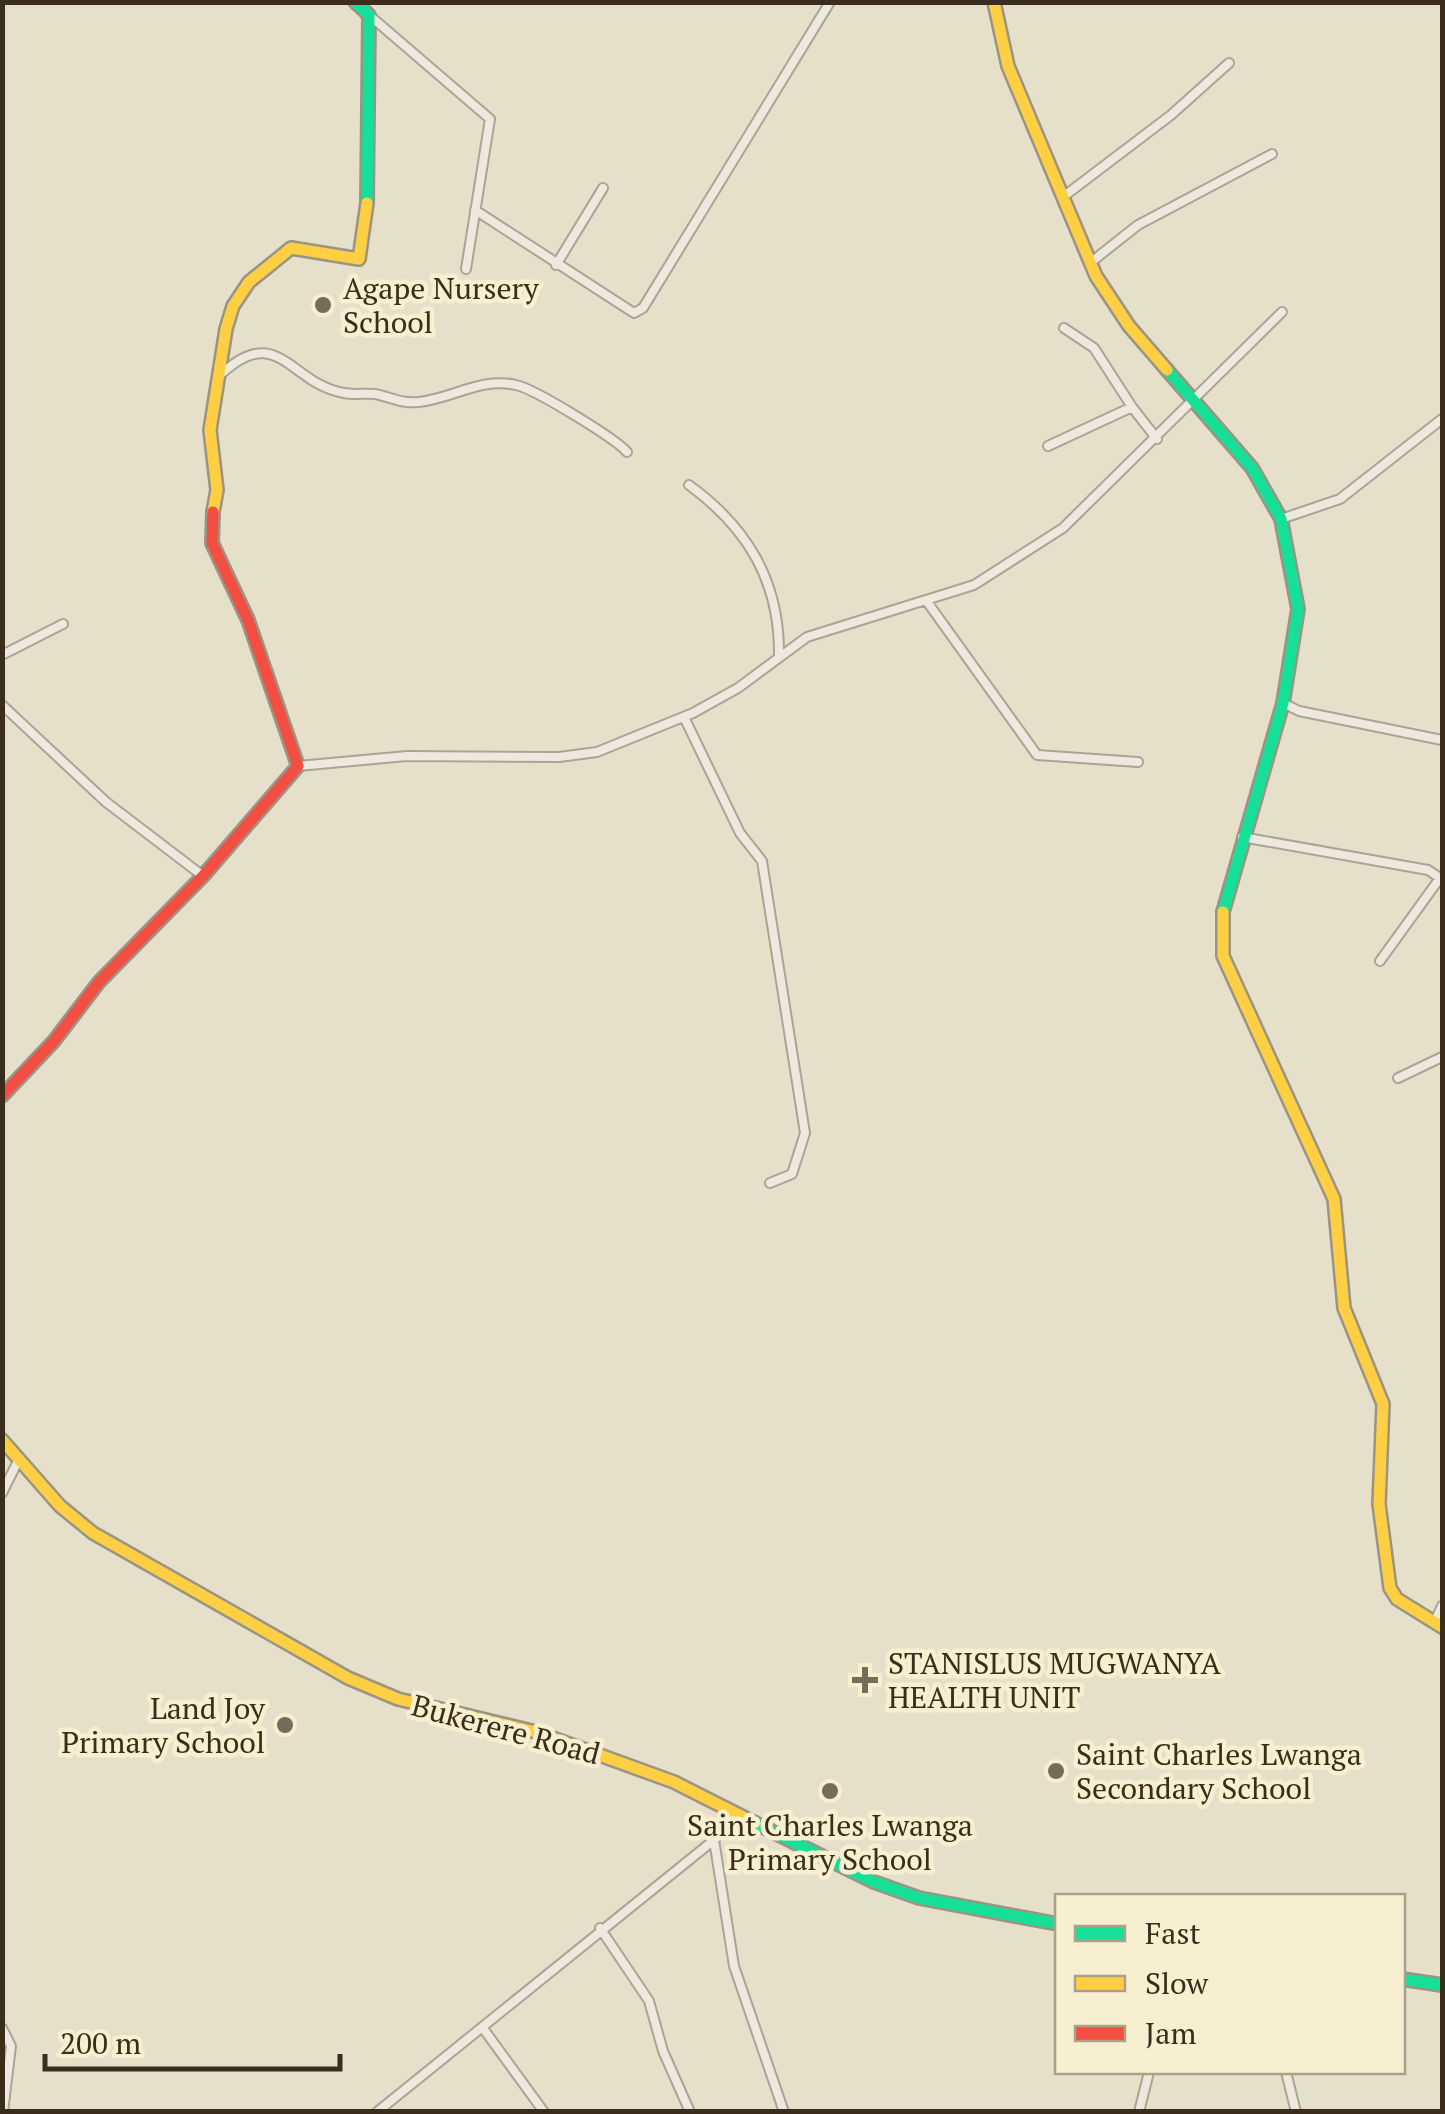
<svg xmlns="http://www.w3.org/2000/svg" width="1445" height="2114" viewBox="0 0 1445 2114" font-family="'PT Serif',serif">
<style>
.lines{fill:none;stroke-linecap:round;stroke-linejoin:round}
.street-casing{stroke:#aba495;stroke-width:12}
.fast-casing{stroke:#9a9485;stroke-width:16}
.slow-casing{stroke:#9a9485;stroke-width:16}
.jam-casing{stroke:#9a9485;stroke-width:16}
.street{stroke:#ede9de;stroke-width:8}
.fast{stroke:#16e098;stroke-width:11}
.slow{stroke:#ffcf43;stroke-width:11}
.jam{stroke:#f24e42;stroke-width:11}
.poi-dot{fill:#766c59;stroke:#f8efd0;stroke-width:4}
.labels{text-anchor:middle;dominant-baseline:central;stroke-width:9;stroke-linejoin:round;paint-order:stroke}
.poi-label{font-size:30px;fill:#3a2d1c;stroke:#f8efd0;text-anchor:start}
.street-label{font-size:30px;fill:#3a2d1c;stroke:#f8efd0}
</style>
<rect width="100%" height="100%" fill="#e6e0cb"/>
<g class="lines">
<defs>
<path id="street" d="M 369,15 L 490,119 L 466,269
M 1063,197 L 1171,115 L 1229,63
M 475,210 L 634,313 L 643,308 L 830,2
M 1090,263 L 1138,225 L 1272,154
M 556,265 L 603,188
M 1064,328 L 1094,348 L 1132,407
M 218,377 C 278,319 289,384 344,393 C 354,395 365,393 375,394 C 391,397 401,404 419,402 C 454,398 481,377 516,385 C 535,389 616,439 627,452
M 1048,446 L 1132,407 L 1157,439
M 689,485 C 748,528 780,582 779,656
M 1281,519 L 1340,499 L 1442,419
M 928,603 L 1037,755 L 1138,762
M 2,655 L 63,624
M 1283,703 L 1299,711 L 1442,740
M 2,705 L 106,802 L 203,876
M 684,717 L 740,833 L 762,861 L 805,1133 L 792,1174 L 770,1183
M 298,766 L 407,756 L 559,757 L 597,752 L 693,713 L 738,688 L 807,637 L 974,585 L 1063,528 L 1282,312
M 1242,837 L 1428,870 L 1440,878 L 1380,961
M 1398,1078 L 1442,1057
M 2,1493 L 19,1459
M 1434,1623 L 1442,1606
M 714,1840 L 734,1966 L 784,2112
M 600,1928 L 649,2001 L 663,2051 L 690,2112
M 2,2028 L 11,2046 L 3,2112
M 485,2031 L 544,2112
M 1286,2072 L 1296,2112
M 377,2112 L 714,1840 L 738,1813
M 1139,2112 L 1149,2072"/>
<path id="fast" d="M 355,2 L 369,15 L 367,203
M 1167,370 L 1252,468 L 1281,519 L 1298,609 L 1283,703 L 1223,912
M 755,1823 L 874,1882 L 919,1898 L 1058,1924
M 1402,1979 L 1442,1985"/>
<path id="slow" d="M 994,2 L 1008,66 L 1096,276 L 1129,326 L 1167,370
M 213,512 L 217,490 L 210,430 L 226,329 L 233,306 L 249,282 L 291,248 L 359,259 L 367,203
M 1223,912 L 1223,956 L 1334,1199 L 1344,1308 L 1383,1404 L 1379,1504 L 1390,1588 L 1397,1599 L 1442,1627
M 2,1440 L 60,1506 L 93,1533 L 348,1678 L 398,1699 L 536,1732 L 674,1782 L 755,1823"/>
<path id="jam" d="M 2,1096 L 54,1041 L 99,982 L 203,876 L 298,766 L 248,620 L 212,543 L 213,512"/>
</defs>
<use href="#street" class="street-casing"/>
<use href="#fast" class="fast-casing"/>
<use href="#slow" class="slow-casing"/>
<use href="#jam" class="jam-casing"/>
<use href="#street" class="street"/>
<use href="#fast" class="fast"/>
<use href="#slow" class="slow"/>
<use href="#jam" class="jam"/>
</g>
<g class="poi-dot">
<circle cx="323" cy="305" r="10"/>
<path d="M860 1665h10v10h10v10h-10v10h-10v-10h-10v-10h10z"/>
<circle cx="285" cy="1725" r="10"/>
<circle cx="1056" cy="1771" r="10"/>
<circle cx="830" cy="1791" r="10"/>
</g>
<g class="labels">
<g class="poi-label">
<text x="343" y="288">Agape Nursery<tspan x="343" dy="34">School</tspan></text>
<text x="888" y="1663">STANISLUS MUGWANYA<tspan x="888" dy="34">HEALTH UNIT</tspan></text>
<text x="265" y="1708" text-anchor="end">Land Joy<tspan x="265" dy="34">Primary School</tspan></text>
<text x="1076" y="1754">Saint Charles Lwanga<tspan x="1076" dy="34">Secondary School</tspan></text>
<text x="830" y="1825" text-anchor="middle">Saint Charles Lwanga<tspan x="830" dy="34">Primary School</tspan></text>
</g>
<g class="street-label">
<text transform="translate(506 1729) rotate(15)">Bukerere Road</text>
</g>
</g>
<rect width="1445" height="2114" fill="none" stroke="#3a2d1c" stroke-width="10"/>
<rect x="1055" y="1894" width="350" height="180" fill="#f8efd0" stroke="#aca188" stroke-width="2.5"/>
<rect x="1075" y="1926" width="50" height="15" fill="#16e098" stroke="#aca188" stroke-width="2.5"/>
<text x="1145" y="1944" font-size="30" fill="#3a2d1c">Fast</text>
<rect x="1075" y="1976" width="50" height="15" fill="#ffcf43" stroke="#aca188" stroke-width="2.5"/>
<text x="1145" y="1994" font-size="30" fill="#3a2d1c">Slow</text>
<rect x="1075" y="2026" width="50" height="15" fill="#f24e42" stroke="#aca188" stroke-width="2.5"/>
<text x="1145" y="2044" font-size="30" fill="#3a2d1c">Jam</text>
<path d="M45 2054v15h295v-15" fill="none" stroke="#3a2d1c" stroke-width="5"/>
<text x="60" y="2054" font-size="30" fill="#3a2d1c" stroke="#f8efd0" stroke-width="8" paint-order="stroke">200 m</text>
</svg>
